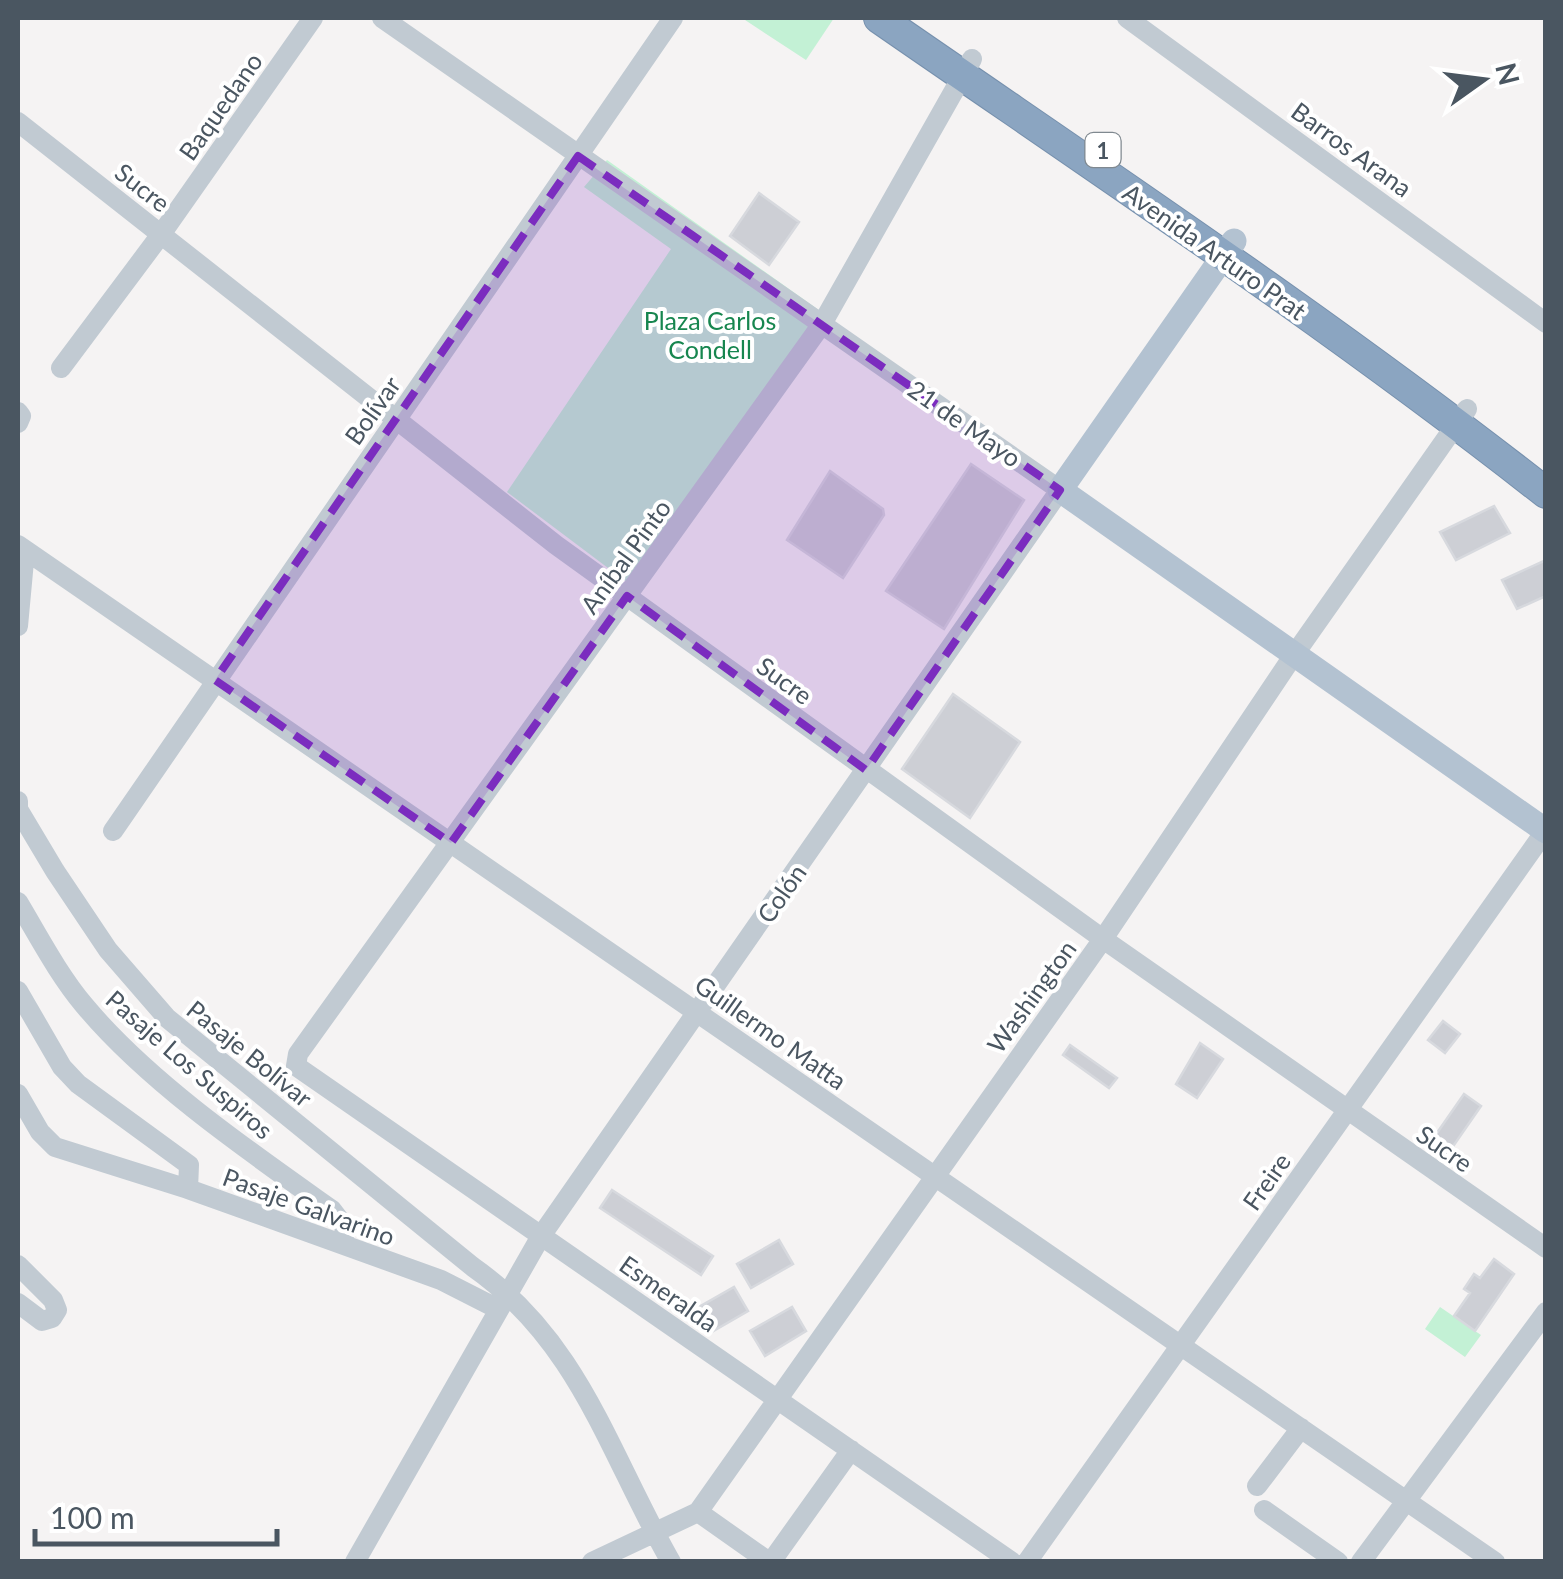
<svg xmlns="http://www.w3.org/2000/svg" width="1563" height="1579" viewBox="0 0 1563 1579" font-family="Lato,sans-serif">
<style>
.green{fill:#c3f1d5}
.building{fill:#cdcfd5;stroke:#d7d9de;stroke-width:2.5}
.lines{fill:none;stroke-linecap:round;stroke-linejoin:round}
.highway-casing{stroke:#7690ad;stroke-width:32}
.minor{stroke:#c1cad2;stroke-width:20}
.major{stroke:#b3c2d1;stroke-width:25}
.highway{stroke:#8ba5c1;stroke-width:30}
.marked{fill:#7b2cbf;fill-opacity:0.2;stroke:#7b2cbf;stroke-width:8;stroke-dasharray:20 12;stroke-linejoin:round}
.labels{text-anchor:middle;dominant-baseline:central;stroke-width:8;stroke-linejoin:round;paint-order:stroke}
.shield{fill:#fff;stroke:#808990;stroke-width:2.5}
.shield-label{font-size:22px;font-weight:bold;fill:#4a5661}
.street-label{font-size:25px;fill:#4a5661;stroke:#fff}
.park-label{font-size:25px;fill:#17864f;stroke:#fff}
</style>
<rect width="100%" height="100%" fill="#f5f3f3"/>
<path class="green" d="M 742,18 L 834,18 L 806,60 Z
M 607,160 L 823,313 L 632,586 L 507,492 L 671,249 L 584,187 Z
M 1440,1307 L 1481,1335 L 1465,1357 L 1425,1329 Z"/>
<path class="building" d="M 759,193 L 799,222 L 769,265 L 730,236 Z
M 971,464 L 1024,500 L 944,629 L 886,591 Z
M 830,471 L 883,509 L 884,515 L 843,578 L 787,540 Z
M 1494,506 L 1510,533 L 1456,560 L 1440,532 Z
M 1546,560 L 1546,596 L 1517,609 L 1502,580 Z
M 953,694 L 1020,742 L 970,818 L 902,769 Z
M 1443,1021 L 1460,1034 L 1445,1053 L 1428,1040 Z
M 1200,1043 L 1223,1059 L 1197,1098 L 1176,1084 Z
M 1070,1045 L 1117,1078 L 1109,1088 L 1063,1055 Z
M 1464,1094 L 1481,1106 L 1447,1155 L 1430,1143 Z
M 612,1190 L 713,1256 L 701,1275 L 600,1208 Z
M 779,1240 L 793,1264 L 751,1288 L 737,1264 Z
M 1494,1259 L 1514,1274 L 1475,1331 L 1454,1316 L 1470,1293 L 1464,1289 L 1474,1274 L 1480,1278 Z
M 734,1287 L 748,1311 L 708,1334 L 692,1311 Z
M 792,1307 L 806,1331 L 765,1356 L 750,1331 Z"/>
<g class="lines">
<defs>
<path id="highway" d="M 879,18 C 1103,173 1331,324 1546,493"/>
</defs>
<use href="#highway" class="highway-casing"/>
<path class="minor" d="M 1127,18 L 1546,323
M 972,59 L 822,324 L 298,1054 L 296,1066 L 1012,1562
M 18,122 L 556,545 L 1103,939 L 1546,1248
M 61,368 L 162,233 L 313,18
M 18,412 L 21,416 L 18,423
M 18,545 L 1495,1562
M 18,626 L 25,550
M 18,801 L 18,809 L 55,871 L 108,950 L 167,1018 L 473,1267 C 580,1342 609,1454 671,1562
M 113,831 L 673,18
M 18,902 C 39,937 58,974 84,1005 C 148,1082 250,1152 332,1210 L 345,1227 L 343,1243
M 18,991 L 62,1067 L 78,1084 L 189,1165 L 188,1189 L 441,1280 L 498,1309
M 18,1094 L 40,1132 L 55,1147 L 188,1189
M 18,1265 L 53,1300 L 57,1310 L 52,1318 L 42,1321 L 18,1303
M 1257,1486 L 1301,1428
M 1264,1510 L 1338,1562
M 698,1512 L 769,1562
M 355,1562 L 541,1236 L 1060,490 L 382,18
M 592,1562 L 698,1512 L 1103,939 L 1287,665 L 1467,409
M 771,1562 L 851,1450
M 1027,1562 L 1546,830
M 1361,1562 L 1546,1312"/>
<path class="major" d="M 1234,241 L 1060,490 L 1546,831"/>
<use href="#highway" class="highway"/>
</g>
<path class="marked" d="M 578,156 L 1060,490 L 866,770 L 627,596 L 451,843 L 215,680 Z"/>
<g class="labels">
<rect class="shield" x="1085.5" y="133" width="35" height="34" rx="8"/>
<g class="shield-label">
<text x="1103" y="150">1</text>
</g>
<g class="street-label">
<text transform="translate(220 106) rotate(-55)">Baquedano</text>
<text transform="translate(1352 149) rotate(36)">Barros Arana</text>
<text transform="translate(143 187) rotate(38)">Sucre</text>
<text transform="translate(1215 251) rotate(35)">Avenida Arturo Prat</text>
<text transform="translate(372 410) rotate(-55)">Bolívar</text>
<text transform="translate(965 423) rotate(35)">21 de Mayo</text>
<text transform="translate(625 556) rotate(-54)">Aníbal Pinto</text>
<text transform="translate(785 680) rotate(36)">Sucre</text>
<text transform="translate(781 893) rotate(-55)">Colón</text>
<text transform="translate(1031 996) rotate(-54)">Washington</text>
<text transform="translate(771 1032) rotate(35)">Guillermo Matta</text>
<text transform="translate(250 1053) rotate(39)">Pasaje Bolívar</text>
<text transform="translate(190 1064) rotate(41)">Pasaje Los Suspiros</text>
<text transform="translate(1445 1148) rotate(35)">Sucre</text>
<text transform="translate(1266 1181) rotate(-55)">Freire</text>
<text transform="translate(309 1206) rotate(20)">Pasaje Galvarino</text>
<text transform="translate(669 1293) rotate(35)">Esmeralda</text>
</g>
<g class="park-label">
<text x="710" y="320">Plaza Carlos<tspan x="710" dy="29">Condell</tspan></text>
</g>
</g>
<rect width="1563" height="1579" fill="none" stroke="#4a5661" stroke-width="40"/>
<g transform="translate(1483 80) rotate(76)" stroke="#ffffff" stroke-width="8" paint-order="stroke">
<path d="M0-8L18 38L0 25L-18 38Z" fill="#4a5661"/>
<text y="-15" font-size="28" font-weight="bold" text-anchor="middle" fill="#4a5661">N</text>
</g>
<path d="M35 1529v15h242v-15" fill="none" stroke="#4a5661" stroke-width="5"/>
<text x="50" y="1529" font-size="30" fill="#4a5661" stroke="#ffffff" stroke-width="8" paint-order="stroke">100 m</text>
</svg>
